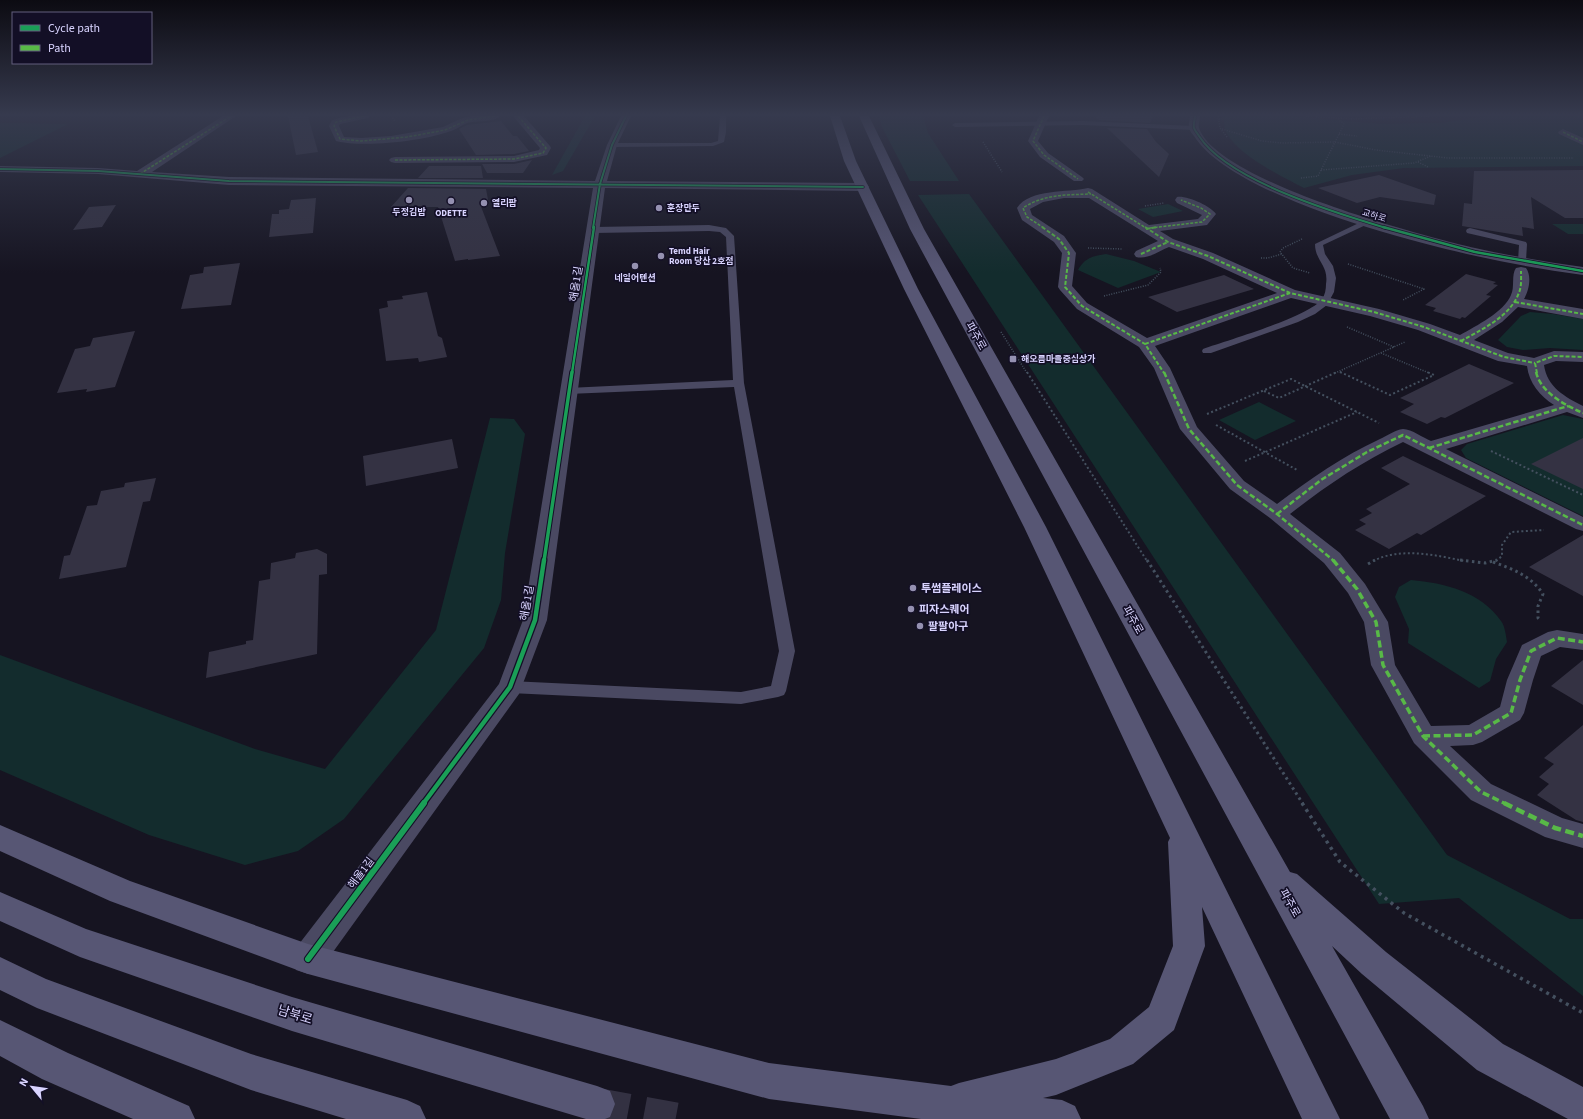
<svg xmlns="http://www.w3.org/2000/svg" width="1583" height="1119" viewBox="0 0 1583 1119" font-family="'Source Sans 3','Noto Sans KR',sans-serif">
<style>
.green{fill:#132c2d}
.building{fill:#343243}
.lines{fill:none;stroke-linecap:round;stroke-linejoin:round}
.secondary-tunnel{stroke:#333142;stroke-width:32;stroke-dasharray:32 16;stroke-linecap:butt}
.path-far3{stroke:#44505f;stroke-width:1.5;stroke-dasharray:1 1.5;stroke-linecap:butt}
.path-far2{stroke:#44505f;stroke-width:2;stroke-dasharray:2 2.5;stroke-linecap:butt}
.path-far1{stroke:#44505f;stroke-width:3;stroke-dasharray:2.5 3.5;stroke-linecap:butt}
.path{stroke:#44505f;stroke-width:3.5;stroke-dasharray:3 4.5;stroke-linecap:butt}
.lane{fill:#4a4962;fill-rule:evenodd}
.street{fill:#4a4962;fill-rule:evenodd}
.secondary{fill:#575674;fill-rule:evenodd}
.quiet-far4{stroke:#58b947;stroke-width:1.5;stroke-dasharray:3 1.5;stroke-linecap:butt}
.quiet-far3{stroke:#58b947;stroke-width:2;stroke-dasharray:4 2;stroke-linecap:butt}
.quiet-far2{stroke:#58b947;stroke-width:2.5;stroke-dasharray:5.5 2.5;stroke-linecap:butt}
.quiet-far1{stroke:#58b947;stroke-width:3.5;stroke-dasharray:7 3.5;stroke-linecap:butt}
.quiet{stroke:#58b947;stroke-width:4.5;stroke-dasharray:9 4.5;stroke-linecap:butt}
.cycleway-far4-casing{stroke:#130f26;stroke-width:3.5}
.cycleway-far3-casing{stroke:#130f26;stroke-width:4}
.cycleway-far2-casing{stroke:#130f26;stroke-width:5.5}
.cycleway-far1-casing{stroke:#130f26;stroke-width:7}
.cycleway-casing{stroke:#130f26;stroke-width:8}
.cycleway-far4{stroke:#1a9f57;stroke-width:2}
.cycleway-far3{stroke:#1a9f57;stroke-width:2.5}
.cycleway-far2{stroke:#1a9f57;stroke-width:3.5}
.cycleway-far1{stroke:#1a9f57;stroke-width:4.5}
.cycleway{stroke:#1a9f57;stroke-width:6}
.poi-dot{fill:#9591b1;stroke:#130f26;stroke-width:1.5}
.labels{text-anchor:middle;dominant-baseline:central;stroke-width:3.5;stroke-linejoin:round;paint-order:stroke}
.far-poi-label{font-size:9px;font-weight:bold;fill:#d9d4ff;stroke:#130f26;text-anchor:start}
.far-street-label{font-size:9px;fill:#d9d4ff;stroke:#130f26}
.street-label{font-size:11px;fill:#d9d4ff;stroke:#130f26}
.poi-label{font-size:11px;font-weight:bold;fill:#d9d4ff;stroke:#130f26;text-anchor:start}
.near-street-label{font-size:13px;fill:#d9d4ff;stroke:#130f26}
</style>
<rect width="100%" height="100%" fill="#161421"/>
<path class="green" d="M 585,116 L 595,116 L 563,171 L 552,175 Z
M 879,116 L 923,116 L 928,133 L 959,181 L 910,181 L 882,127 Z
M 1223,116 L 1294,116 L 1379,124 L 1440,123 L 1488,116 L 1583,116 L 1583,166 L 1404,168 L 1352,175 L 1304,188 C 1283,177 1233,153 1225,129 C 1224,125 1224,120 1223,116 Z
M 0,123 L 68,124 L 0,158 Z
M 969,194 L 1447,855 L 1570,919 L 1583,919 L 1583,996 L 1459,898 L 1379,904 L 918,195 Z
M 1168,204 L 1183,211 L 1153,217 L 1138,209 Z
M 1552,224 L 1583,224 L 1583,234 L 1568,234 Z
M 1106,254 L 1134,261 L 1161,272 L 1118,288 L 1078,270 C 1085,258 1092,256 1106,254 Z
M 1530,312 L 1553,314 L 1583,319 L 1583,350 L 1550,348 L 1523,350 L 1507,347 L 1498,340 L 1521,316 Z
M 1259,402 L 1296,421 L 1255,440 L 1219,420 Z
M 1563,415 L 1583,419 L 1583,516 L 1466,458 L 1461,450 L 1467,444 Z
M 490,418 L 514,419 L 525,434 L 505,553 L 501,600 L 484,648 L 344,819 L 298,851 L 245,865 L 149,835 L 0,770 L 0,655 L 255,749 L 325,769 L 436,630 Z
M 1411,580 C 1445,583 1481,592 1501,621 C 1505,626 1506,636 1507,642 L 1496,659 L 1490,681 L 1479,688 L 1408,643 L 1409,629 L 1395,597 L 1399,587 Z"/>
<path class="building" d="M 288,116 L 308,116 L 318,152 L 296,155 Z
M 1095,116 L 1153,116 L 1150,123 L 1099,120 Z
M 501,121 L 513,136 L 517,136 L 529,151 L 514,154 L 476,155 L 459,129 L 467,125 Z
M 1107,128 L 1147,129 L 1156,142 L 1169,154 L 1159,177 Z
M 532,160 L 523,173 L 487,173 L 482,164 L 514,164 Z
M 429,166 L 481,166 L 483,178 L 418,178 Z
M 1583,170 L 1583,218 L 1565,218 L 1531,197 L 1534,229 L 1522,227 L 1523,236 L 1462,226 L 1464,203 L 1472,204 L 1474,171 Z
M 1379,175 L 1436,195 L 1434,205 L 1380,197 L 1357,203 L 1318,188 Z
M 408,188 L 486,189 L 489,205 L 480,204 L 500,256 L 468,260 L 468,259 L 455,261 L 438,207 L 391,207 Z
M 316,198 L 313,233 L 269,237 L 272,214 L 279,214 L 279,210 L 289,209 L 291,200 Z
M 116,205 L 102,227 L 73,230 L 89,207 Z
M 240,263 L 231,305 L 181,309 L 190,275 L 203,273 L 204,267 Z
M 1466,274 L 1496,282 L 1493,284 L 1498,285 L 1486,295 L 1491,296 L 1465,318 L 1462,317 L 1460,319 L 1433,311 L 1436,308 L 1425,305 Z
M 1224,275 L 1254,289 L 1177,312 L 1148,297 Z
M 427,292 L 438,336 L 442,338 L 447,357 L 419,362 L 418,358 L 386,361 L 379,309 L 388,307 L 387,301 L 403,299 L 402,296 Z
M 135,331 L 115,387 L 86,392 L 87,389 L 57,393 L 75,349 L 90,346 L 93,338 Z
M 1469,364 L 1514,383 L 1445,418 L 1441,417 L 1427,424 L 1400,412 L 1414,404 L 1400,398 Z
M 1583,438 L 1583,489 L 1531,464 Z
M 452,439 L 458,468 L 366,486 L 363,456 Z
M 1403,456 L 1486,496 L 1421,535 L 1417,533 L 1389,549 L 1355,530 L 1366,524 L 1359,520 L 1372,513 L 1366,509 L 1410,484 L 1381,468 Z
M 156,478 L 150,501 L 143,502 L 126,567 L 59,579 L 64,556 L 70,555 L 87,506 L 97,505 L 101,491 L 124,487 L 125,483 Z
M 1583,535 L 1583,596 L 1529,567 Z
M 317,549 L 327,554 L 327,574 L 319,575 L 317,654 L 206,678 L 209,652 L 246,644 L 246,641 L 253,640 L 259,581 L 270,579 L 271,563 L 295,558 L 296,553 Z
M 1583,660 L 1583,705 L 1551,686 Z
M 1583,725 L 1583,822 L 1576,820 L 1537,795 L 1549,784 L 1539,777 L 1554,764 L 1544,758 Z"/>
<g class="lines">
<path class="secondary-tunnel" d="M 597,1104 L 679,1119"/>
<path class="path-far3" d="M 391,116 L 395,121
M 1218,116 L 1220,128 L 1227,137
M 1306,116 L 1353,119 L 1431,116
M 1573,116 L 1579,116
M 1219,119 L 1224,119
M 1222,129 L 1262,141 L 1282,143 L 1335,142 L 1376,150 L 1448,158 L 1574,158
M 1339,134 L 1357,136
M 983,142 L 1002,172
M 1418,162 L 1428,167
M 1321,170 L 1414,163 L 1431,156
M 1301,178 L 1318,176 L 1344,124 L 1338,119
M 1145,206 L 1164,203
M 1302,239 L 1283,248 L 1280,252 L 1293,268 L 1310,273
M 1088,248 L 1123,249
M 1261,258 L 1268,258 L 1282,254
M 1348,264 L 1424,289 L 1403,300
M 1104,296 L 1148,285 L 1161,272 L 1160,268
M 1347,327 L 1394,347
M 1001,332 L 1027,373
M 1381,353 L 1429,373
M 1340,372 L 1342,373
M 1335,373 L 1405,342"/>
<path class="path-far2" d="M 1027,372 L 1147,561
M 1340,372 L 1390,395 L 1434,375 L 1427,372
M 1264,391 L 1279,398 L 1337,372
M 1207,414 L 1291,379 L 1379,423
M 1216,425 L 1297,470
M 1491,451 L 1583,495
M 1245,461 L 1357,412
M 1373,561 C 1400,547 1436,555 1464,561
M 1496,561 L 1502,556 L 1502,545 L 1511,532 L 1544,530"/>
<path class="path-far1" d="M 1147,560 L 1303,804
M 1460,560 L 1485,563 L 1497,560
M 1493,562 C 1513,569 1531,576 1543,594 L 1538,606 L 1538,618 L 1540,620
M 1368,564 L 1375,560"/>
<path class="path" d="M 1302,803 L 1340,862 L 1404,913 L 1583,1013"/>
<path class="lane" d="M 720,116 L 726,116 L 726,132 L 724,142 L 713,146 L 612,147 L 609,145 L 612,143 L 711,143 L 718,141 Z
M 1083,121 L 1194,126 L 1197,128 L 1194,130 L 1083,125 L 955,127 L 952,125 L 955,123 Z
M 1363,221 L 1366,221 L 1370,223 L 1323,245 L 1325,254 L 1333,266 L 1336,278 L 1334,292 L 1327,305 L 1315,314 L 1298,322 L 1211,353 L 1203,353 L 1202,351 L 1203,349 C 1228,340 1309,317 1322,299 C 1325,295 1326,289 1326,284 C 1329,265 1315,261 1315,244 Z
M 709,225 L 726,228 L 734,236 L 744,383 L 795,651 L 786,691 L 784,695 L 778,697 L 741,704 L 510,693 L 504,691 L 502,687 L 504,683 L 510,681 L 741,692 L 771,686 L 779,651 L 734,387 L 568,394 L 562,391 L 568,388 L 733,380 L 726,237 L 720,232 L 709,231 L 594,233 L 590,230 L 594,227 Z
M 1470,228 L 1526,242 L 1527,244 L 1526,261 L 1522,264 L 1518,261 L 1519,245 L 1467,233 L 1466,231 L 1467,229 Z"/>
<path class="street" d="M 223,116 L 236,116 L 152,172 L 229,177 L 595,181 L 607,145 L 621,116 L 631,116 L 617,145 L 607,181 L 863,183 L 867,184 L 869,187 L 867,190 L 863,191 L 605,188 L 547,620 L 519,694 L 320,970 L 308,974 L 296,970 L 292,959 L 296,948 L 499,684 L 523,620 L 593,188 L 229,185 L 98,174 L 0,172 L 0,166 L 98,168 L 137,171 Z
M 348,116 L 369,116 L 368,118 L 340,124 L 339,126 L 344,137 L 361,138 L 391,136 L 443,127 L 460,119 L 471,116 L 500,116 C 493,123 477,120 467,123 C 462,125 457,129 451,131 C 424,141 364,148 336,141 L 329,126 L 332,120 Z
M 513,116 L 524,116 L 550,146 L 551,148 L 547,155 L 514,162 L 395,163 L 391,162 L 389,160 L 391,158 L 395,157 L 514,156 L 539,150 L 540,148 Z
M 1039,116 L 1049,116 L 1038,141 L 1048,153 L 1082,177 L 1084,179 L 1082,181 L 1074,181 L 1040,157 L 1028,141 Z
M 1190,116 L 1200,116 C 1200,120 1198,125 1199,128 C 1217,181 1422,236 1475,248 C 1511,256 1547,262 1583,267 L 1583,275 C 1547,270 1511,264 1476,256 C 1407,241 1231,195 1194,136 C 1192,134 1190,131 1189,128 C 1188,125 1190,120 1190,116 Z
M 1563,129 L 1583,138 L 1583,145 L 1559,134 L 1558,132 Z
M 1088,188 L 1092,189 L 1149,225 L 1198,219 L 1202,215 L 1177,203 L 1175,200 L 1177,197 C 1186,195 1211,206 1216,214 L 1207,225 L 1160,231 L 1173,239 L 1213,253 L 1295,290 L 1379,309 L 1430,324 L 1460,335 C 1476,326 1504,312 1511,295 C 1515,287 1511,275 1516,268 L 1521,267 L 1526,268 C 1532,276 1529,291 1524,299 L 1583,309 L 1583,319 L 1518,307 L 1502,322 L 1474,340 L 1508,353 L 1534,358 L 1554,351 L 1583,352 L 1583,362 L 1556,361 L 1544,365 C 1547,387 1565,397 1583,406 L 1583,418 L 1567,412 L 1446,449 L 1583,517 L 1583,531 L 1576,529 L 1403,442 C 1360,463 1327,485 1290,514 L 1340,553 L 1365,584 L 1388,622 L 1395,665 L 1431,726 L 1469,725 L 1500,707 L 1507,680 L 1522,645 L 1548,632 L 1557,630 L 1583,634 L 1583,650 L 1560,647 L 1541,656 L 1533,680 L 1524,713 L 1520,720 L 1482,742 L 1473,745 L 1450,746 L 1491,784 L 1562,818 L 1583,824 L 1583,848 L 1545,837 L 1471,800 L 1414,743 L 1371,665 L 1364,622 L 1348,593 L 1324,563 L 1270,518 L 1230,489 L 1180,429 L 1154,368 L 1139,347 L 1077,309 L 1060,290 L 1058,287 L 1062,253 L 1054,242 L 1022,220 L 1017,208 C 1030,188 1068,193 1088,188 ZM 1064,198 L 1089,198 L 1158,241 L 1136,251 L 1134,254 L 1136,257 C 1147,260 1159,251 1169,247 L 1203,259 L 1277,293 L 1147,338 L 1087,303 L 1072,286 L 1076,253 L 1064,236 L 1032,215 L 1030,209 L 1043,202 ZM 1291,298 L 1370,316 L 1418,330 L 1498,361 L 1527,366 C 1529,383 1540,396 1554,405 L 1431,441 C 1423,438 1412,429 1403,429 C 1395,430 1387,436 1380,439 C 1343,456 1310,479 1277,504 L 1244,481 L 1197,427 L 1170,368 L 1155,346 Z"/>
<path class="secondary" d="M 830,116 L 840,116 L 856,161 L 918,289 L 1046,527 L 1340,1119 L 1302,1119 L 1202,907 L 1205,946 L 1174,1030 L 1133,1064 L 1056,1095 L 1043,1098 L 1062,1100 L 1075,1106 L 1081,1119 L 921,1119 L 769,1099 L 308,974 L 110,901 L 0,851 L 0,825 L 130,881 L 308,944 L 769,1063 L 951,1086 L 959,1083 L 1056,1059 L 1110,1039 L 1149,1007 L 1173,946 L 1168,842 L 1170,838 L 1024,527 L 904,289 L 844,161 Z
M 859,116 L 869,116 L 924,229 L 1290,872 L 1297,874 L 1386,952 L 1503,1044 L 1583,1087 L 1583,1119 L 1568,1119 L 1477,1070 L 1362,974 L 1332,946 L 1423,1106 L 1429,1119 L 1390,1119 L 910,229 Z
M 0,892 L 86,929 L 292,997 L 597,1086 L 610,1091 L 615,1104 L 610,1117 L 605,1119 L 586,1119 L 292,1031 L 80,957 L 0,921 Z
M 0,957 L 46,979 L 251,1054 L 407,1100 L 420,1106 L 426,1119 L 346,1119 L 251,1090 L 37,1008 L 0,990 Z
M 0,1020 L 68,1053 L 189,1106 L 195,1119 L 133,1119 L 42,1079 L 0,1056 Z"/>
<path class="quiet-far4" d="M 364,116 L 336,122 L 334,126 L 340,139 L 361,141 L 407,137 L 445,130 L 468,120 L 495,116
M 1044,116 L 1033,141 L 1044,155 L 1078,179
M 1563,132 L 1583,142
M 395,160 L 514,159 L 543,153 L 546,148 L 518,116
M 140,174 L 231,116
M 1088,192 L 1146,228
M 1044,228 L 1027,217 L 1023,208 C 1044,194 1067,195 1091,194
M 1150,228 L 1202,222 L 1210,214 L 1201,208 L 1181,200"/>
<path class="quiet-far3" d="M 1042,227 L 1059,239 L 1069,253 L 1065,287 L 1082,306 L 1145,344 L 1164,373
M 1145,227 L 1168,242 L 1208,256 L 1290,293 L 1374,312 L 1424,327 L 1504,357 L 1535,363
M 1146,229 L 1158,227
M 1141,254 L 1168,242
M 1515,302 L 1583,314
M 1461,341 C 1481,330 1509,317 1518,295 C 1522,287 1521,279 1521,271
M 1145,344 L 1290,293
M 1537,373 L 1535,363 L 1554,356 L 1583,357"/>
<path class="quiet-far2" d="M 1164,372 L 1189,429 L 1237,485 L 1277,514 L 1334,561
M 1536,372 C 1541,393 1565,405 1583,413
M 1429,448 L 1568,406
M 1277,514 L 1321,480 L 1367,452 L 1403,435 L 1583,525"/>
<path class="quiet-far1" d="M 1333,560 L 1357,589 L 1376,622 L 1383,665 L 1423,736 L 1481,792 L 1506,804
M 1423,736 L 1473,735 L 1511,713 L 1520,680 L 1531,651 L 1557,638 L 1583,642"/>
<path class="quiet" d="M 1504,803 L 1555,828 L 1583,836"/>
<defs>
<path id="cycleway-far4" d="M 1195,116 C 1195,119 1193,125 1194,128 C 1195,131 1198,134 1199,136 C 1228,181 1336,213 1386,228
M 0,169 L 98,171 L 229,181 L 863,187
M 593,228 L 600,184 L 612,145 L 626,116"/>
<path id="cycleway-far3" d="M 1383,227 L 1475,252 L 1583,271
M 572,373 L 594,227"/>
<path id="cycleway-far2" d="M 544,561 L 572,372"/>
<path id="cycleway-far1" d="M 423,804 L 510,687 L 535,620 L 544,560"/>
<path id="cycleway" d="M 308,959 L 424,803"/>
</defs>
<use href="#cycleway-far4" class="cycleway-far4-casing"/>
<use href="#cycleway-far3" class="cycleway-far3-casing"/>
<use href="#cycleway-far2" class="cycleway-far2-casing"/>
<use href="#cycleway-far1" class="cycleway-far1-casing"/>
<use href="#cycleway" class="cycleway-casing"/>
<use href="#cycleway-far4" class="cycleway-far4"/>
<use href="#cycleway-far3" class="cycleway-far3"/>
<use href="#cycleway-far2" class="cycleway-far2"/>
<use href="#cycleway-far1" class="cycleway-far1"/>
<use href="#cycleway" class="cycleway"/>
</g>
<linearGradient id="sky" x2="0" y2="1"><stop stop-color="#0c0b12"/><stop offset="0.42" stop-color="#363a4e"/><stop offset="1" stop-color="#363a4e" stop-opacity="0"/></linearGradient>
<rect width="1583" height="273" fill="url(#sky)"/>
<g class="poi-dot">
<circle cx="409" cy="200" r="4"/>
<circle cx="451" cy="201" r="4"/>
<circle cx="484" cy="203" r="4"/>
<circle cx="659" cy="208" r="4"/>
<circle cx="661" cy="256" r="4"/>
<circle cx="635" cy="266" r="4"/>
<rect x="1009" y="355" width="8" height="8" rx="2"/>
<circle cx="913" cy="588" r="4"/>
<circle cx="911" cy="609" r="4"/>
<circle cx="920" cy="626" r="4"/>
</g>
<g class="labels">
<g class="far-poi-label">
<text x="492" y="203">엘리팝</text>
<text x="667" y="208">훈장만두</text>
<text x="409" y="212" text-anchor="middle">두정김밥</text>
<text x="451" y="213" text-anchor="middle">ODETTE</text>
<text x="669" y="251">Temd Hair<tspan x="669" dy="10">Room 당산 2호점</tspan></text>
<text x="635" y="278" text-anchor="middle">네일어텐션</text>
<text x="1021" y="359">해오름마을중심상가</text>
</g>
<g class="far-street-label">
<text transform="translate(1374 216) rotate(17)">교하로</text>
</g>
<g class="street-label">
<text transform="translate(576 284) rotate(-81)">해올1길</text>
<text transform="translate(976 336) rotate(61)">파주로</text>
<text transform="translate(527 603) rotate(-80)">해올1길</text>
<text transform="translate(1133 620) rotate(61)">파주로</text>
<text transform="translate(361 873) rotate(-53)">해올1길</text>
<text transform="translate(1290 903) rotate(61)">파주로</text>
</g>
<g class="poi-label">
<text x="921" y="588">투썸플레이스</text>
<text x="919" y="609">피자스퀘어</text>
<text x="928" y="626">팔팔아구</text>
</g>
<g class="near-street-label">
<text transform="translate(295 1015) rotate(17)">남북로</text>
</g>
</g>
<rect x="12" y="12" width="140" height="52" fill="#130f26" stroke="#625e7d"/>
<rect x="20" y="25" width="20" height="6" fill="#1a9f57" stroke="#625e7d"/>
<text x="48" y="32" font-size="12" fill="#d9d4ff">Cycle path</text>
<rect x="20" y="45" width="20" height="6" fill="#58b947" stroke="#625e7d"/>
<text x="48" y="52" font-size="12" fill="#d9d4ff">Path</text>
<g transform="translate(32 1087) rotate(299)" stroke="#130f26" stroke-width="3" paint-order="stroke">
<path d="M0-3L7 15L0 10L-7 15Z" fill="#d9d4ff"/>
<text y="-6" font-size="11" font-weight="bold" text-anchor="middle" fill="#d9d4ff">N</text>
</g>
</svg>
